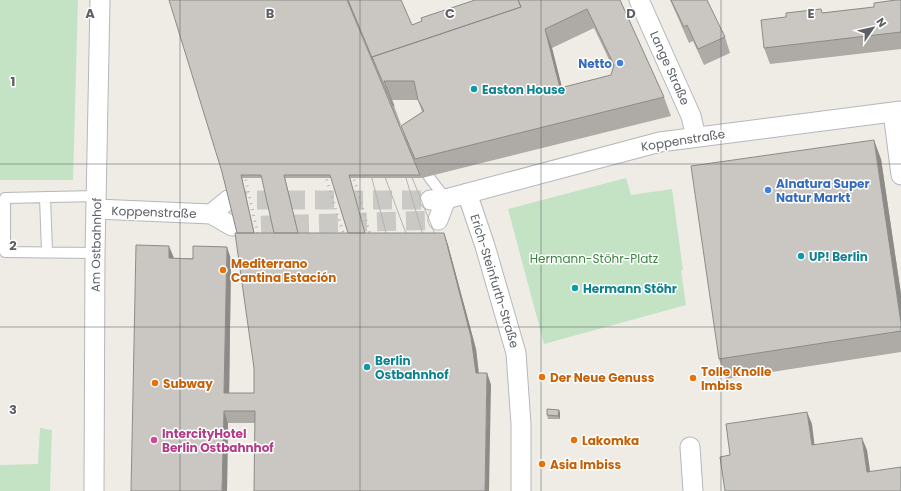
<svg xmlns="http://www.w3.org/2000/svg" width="901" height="491" viewBox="0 0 901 491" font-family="Poppins,sans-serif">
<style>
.green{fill:#c4e3c5}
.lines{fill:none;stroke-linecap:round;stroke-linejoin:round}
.minor-tunnel{stroke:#cac9c5;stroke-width:19;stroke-dasharray:19 10;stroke-linecap:butt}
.service-casing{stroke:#b6b7bb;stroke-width:12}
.minor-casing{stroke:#b6b7bb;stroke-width:21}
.service{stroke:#fff;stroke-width:10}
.minor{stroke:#fff;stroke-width:19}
.tram{stroke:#b3b4b4;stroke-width:1}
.rail{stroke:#b3b4b4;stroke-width:3;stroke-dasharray:1 5;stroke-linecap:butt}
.wall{fill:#aeaba7;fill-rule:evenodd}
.shaded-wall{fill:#8d8b88}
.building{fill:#cac7c2;stroke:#8d8b88;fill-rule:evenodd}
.grid{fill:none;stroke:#5d6064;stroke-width:1;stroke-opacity:0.55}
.shop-dot{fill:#3f7fe0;stroke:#fff;stroke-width:1.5}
.culture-dot{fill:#0f9aa8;stroke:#fff;stroke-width:1.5}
.food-dot{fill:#e8710a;stroke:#fff;stroke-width:1.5}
.hotel-dot{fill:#d1479c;stroke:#fff;stroke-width:1.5}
.labels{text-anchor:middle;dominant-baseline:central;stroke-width:3;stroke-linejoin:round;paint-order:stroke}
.shop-label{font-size:12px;font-weight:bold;fill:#366cbe;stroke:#fff;text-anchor:end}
.street-label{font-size:12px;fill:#5d6064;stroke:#fff}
.culture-label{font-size:12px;font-weight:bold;fill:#0d838f;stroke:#fff;text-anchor:start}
.park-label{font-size:12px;fill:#3e8243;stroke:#fff}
.food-label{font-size:12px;font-weight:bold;fill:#c56008;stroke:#fff;text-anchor:start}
.hotel-label{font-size:12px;font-weight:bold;fill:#b23c85;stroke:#fff;text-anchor:start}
.grid-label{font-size:13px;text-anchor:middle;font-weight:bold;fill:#5d6064;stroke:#fff;stroke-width:3;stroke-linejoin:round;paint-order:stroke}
</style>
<rect width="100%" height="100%" fill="#eeece5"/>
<path class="green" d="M 0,0 L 78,0 L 73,180 L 0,180 Z
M 626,178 L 631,195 L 672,189 L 683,270 L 681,270 L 686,305 L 544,344 L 508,209 Z
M 40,428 L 52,430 L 50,491 L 0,491 L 0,465 L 38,464 Z"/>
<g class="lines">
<path class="minor-tunnel" d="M 228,200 L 430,200
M 232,226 L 438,220"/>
<defs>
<path id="service" d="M 429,177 L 446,199
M 45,197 L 47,252
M 95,253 L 5,252 L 5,198 L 97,196"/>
<path id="minor" d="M 639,0 L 691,116 L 696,137
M 893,112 L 901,175
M 467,193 L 485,246 L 516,353 L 521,424 L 521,491
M 430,200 L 446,199 L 660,142 L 901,111
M 96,209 L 211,214 L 232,226
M 211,214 L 228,200
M 438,220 L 446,199
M 690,447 L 693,491
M 94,491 L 95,253 L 100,0"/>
</defs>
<use href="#service" class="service-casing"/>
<use href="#minor" class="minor-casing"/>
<use href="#service" class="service"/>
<use href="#minor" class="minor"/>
<path class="tram" d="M 369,167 L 389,244
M 403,168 L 426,245
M 382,169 L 410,244
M 411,175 L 439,244"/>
<path class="rail" d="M 243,168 L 260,244
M 323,168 L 347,245
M 351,168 L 373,245"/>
</g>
<path class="wall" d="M 347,0 L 401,0 L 412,25 L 620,0 L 664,97 L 671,116 L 422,178 L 350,178 L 365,233 L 444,233 L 448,245 L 476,349 L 479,373 L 487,373 L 491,385 L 255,423 L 228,423 L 227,491 L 174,258 L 231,259 L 229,393 L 254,393 L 254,368 L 237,233 L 222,172 L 390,102 ZM 594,28 L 613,68 L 611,75 L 562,88 L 552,48 ZM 392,100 L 418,100 L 422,112 L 401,126 L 407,144 L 400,126 L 401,125 ZM 242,178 L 262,178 L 274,233 L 254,233 ZM 285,178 L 331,178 L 348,233 L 298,233 Z
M 670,0 L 707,0 L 725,37 L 730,53 L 704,65 L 693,41 L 689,43 L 675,11 Z
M 901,0 L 901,49 L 770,64 L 764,48 L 786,17 L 874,7 Z
M 881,159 L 901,294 L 901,352 L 726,379 L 719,359 Z
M 559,410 L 560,413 L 560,419 L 548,419 L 547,415 Z"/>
<path class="shaded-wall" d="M 545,29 L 552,48 L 567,107 L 560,88 Z
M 874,140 L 881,159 L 901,294 L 901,323 Z
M 241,175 L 242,178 L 257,245 L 256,242 Z
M 284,175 L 285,178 L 301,245 L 300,242 Z
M 444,233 L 448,245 L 476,349 L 480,385 L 476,373 Z
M 169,246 L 174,258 L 173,270 L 169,258 Z
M 227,247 L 231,259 L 229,405 L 224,393 Z
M 487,373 L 491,385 L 489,491 L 485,491 Z
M 559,410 L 560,413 L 560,419 L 558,416 Z
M 224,411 L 228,423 L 227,491 L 222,491 Z
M 807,412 L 812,424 L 816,457 L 812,445 Z
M 862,438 L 867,450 L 872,484 L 867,472 Z"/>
<path class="building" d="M 169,0 L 347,0 L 420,175 L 349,175 L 365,233 L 348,233 L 330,175 L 284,175 L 298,233 L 274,233 L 261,175 L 241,175 L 254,233 L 237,233 L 222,172 Z
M 348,0 L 401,0 L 412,25 L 422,21 L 421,18 L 475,0 L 518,0 L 521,7 L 372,57 L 373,60 Z
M 518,0 L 620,0 L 664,97 L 415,159 L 401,126 L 424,111 L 418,100 L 414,81 L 384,81 L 394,106 L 393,106 L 372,57 L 521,7 ZM 587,9 L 614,65 L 611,75 L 560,88 L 545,29 Z
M 671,0 L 707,0 L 725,37 L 698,49 L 687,25 L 684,27 Z
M 896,0 L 901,0 L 901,32 L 764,48 L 761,20 L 786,17 L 786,13 L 821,9 L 822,13 L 874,7 L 874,3 Z
M 874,140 L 901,323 L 901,331 L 719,359 L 691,166 Z
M 235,233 L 444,233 L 471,337 L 476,373 L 487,373 L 485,491 L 254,491 L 255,411 L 224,411 L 222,491 L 131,491 L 136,245 L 169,246 L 169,258 L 193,259 L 193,246 L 227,247 L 224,393 L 254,393 L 254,368 Z
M 547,409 L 559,410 L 558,416 L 547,415 Z
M 807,412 L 812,445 L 862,438 L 867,472 L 901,467 L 901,491 L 725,491 L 720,457 L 730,455 L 726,424 Z"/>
<path class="grid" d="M 180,0 L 180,491M 360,0 L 360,491M 541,0 L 541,491M 721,0 L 721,491M 0,164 L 901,164M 0,327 L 901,327"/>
<g class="shop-dot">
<circle cx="620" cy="63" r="4"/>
<circle cx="768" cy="190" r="4"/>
</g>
<g class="culture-dot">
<circle cx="474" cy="89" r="4"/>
<circle cx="801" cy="256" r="4"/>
<circle cx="575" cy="288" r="4"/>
<circle cx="367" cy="367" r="4"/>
</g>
<g class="food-dot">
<circle cx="223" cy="270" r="4"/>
<circle cx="542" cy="377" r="4"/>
<circle cx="693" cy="378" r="4"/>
<circle cx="155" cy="383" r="4"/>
<circle cx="574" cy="440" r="4"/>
<circle cx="542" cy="464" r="4"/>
</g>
<circle class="hotel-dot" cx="154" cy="440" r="4"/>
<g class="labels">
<g class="shop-label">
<text x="612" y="63">Netto</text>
<text x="776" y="183" text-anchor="start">Alnatura Super<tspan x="776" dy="14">Natur Markt</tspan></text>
</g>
<g class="street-label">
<text transform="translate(670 68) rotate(66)">Lange Straße</text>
<text transform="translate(683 140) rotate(-9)">Koppenstraße</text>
<text transform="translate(154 212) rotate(2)">Koppenstraße</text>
<text transform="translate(96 245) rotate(-89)">Am Ostbahnhof</text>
<text transform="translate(495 281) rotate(73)">Erich-Steinfurth-Straße</text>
</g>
<g class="culture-label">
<text x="482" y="89">Easton House</text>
<text x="809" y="256">UP! Berlin</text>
<text x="583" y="288">Hermann Stöhr</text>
<text x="375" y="360">Berlin<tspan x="375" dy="14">Ostbahnhof</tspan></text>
</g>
<g class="park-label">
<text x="594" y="258">Hermann-Stöhr-Platz</text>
</g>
<g class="food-label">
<text x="231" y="263">Mediterrano<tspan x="231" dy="14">Cantina Estación</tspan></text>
<text x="701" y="371">Tolle Knolle<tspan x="701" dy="14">Imbiss</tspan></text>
<text x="550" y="377">Der Neue Genuss</text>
<text x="163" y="383">Subway</text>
<text x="582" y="440">Lakomka</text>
<text x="550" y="464">Asia Imbiss</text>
</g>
<g class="hotel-label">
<text x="162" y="433">IntercityHotel<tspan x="162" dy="14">Berlin Ostbahnhof</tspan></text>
</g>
</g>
<g class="grid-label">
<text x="90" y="18">A</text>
<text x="270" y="18">B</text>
<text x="450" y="18">C</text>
<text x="631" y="18">D</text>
<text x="811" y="18">E</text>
<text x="13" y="86">1</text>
<text x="13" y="250">2</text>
<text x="13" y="414">3</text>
</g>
<g transform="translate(873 28) rotate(56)" stroke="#ffffff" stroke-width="3" paint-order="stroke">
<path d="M0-3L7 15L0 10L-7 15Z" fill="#5d6064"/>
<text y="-6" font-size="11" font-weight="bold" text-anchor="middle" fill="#5d6064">N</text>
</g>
</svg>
